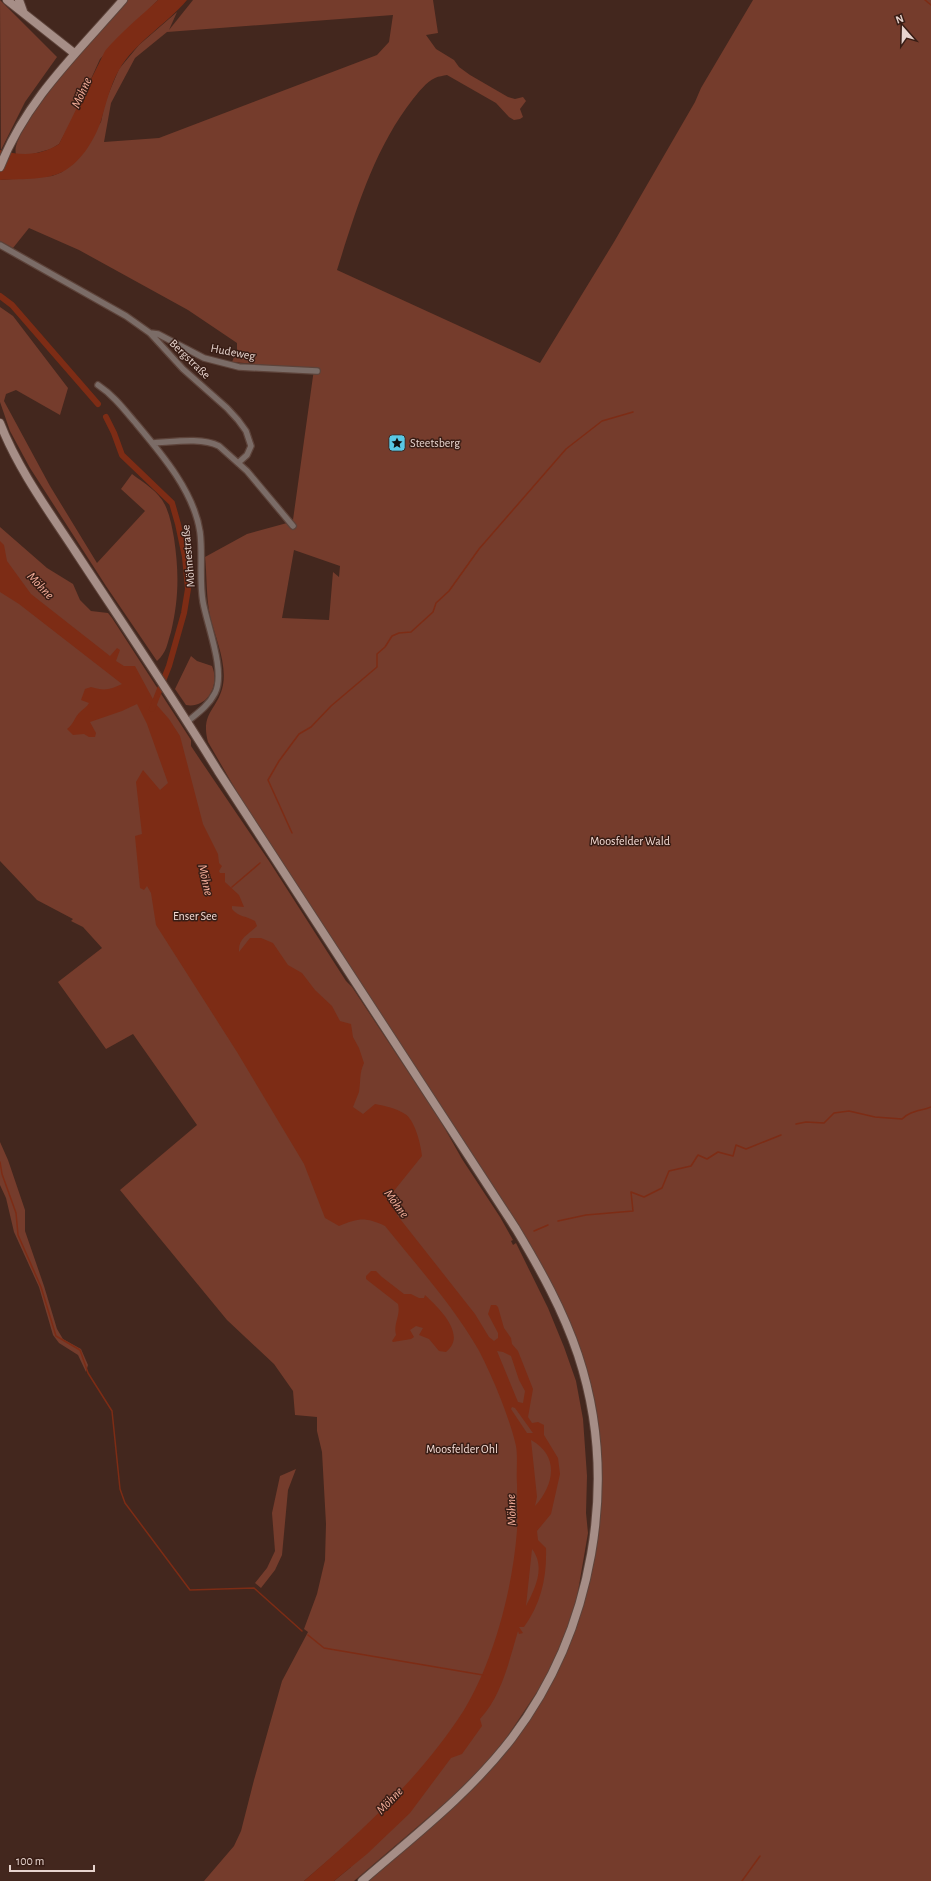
<svg xmlns="http://www.w3.org/2000/svg" width="931" height="1881" viewBox="0 0 931 1881" font-family="'Alegreya Sans',sans-serif">
<style>
.green{fill:#753c2c;fill-rule:evenodd}
.water{fill:#7d2c15;fill-rule:evenodd}
.lines{fill:none;stroke-linecap:round;stroke-linejoin:round}
.stream{stroke:#7d2c15;stroke-width:1.5}
.canal{stroke:#7d2c15;stroke-width:6}
.street-casing{stroke:#5d433a;stroke-width:8}
.secondary-casing{stroke:#5d433a;stroke-width:10}
.street{stroke:#7b6c67;stroke-width:5.5}
.secondary{stroke:#a68e87;stroke-width:8}
.labels{text-anchor:middle;dominant-baseline:central;stroke-width:3;stroke-linejoin:round;paint-order:stroke}
.street-label{font-size:12px;fill:#e7d4ce;stroke:#381d15}
.poi-label{font-size:12px;fill:#e7d4ce;stroke:#381d15;text-anchor:start}
.park-label{font-size:12px;fill:#f7ded7;stroke:#381d15}
.water-label{font-size:13px;font-style:italic;fill:#f7b09c;stroke:#381d15}
</style>
<rect width="100%" height="100%" fill="#43271e"/>
<path class="green" d="M 0,0 L 57,57 L 25,102 L 1,150 Z
M 127,0 L 158,0 L 100,59 L 72,121 L 59,144 L 51,149 L 29,155 L 16,154 C 8,130 108,22 127,0 Z
M 193,0 L 433,0 L 438,33 L 426,35 L 436,49 L 454,60 L 459,67 L 470,75 L 508,97 L 515,99 L 523,97 L 526,101 L 520,109 L 523,117 L 520,119 L 514,120 L 509,117 L 496,103 L 447,75 C 443,76 439,76 435,78 C 426,82 419,92 413,99 C 374,149 356,210 337,270 L 540,363 L 614,242 L 695,102 L 701,88 L 753,0 L 931,0 L 931,1881 L 362,1881 L 496,1758 L 552,1674 L 589,1567 L 597,1452 L 578,1356 L 531,1254 L 280,866 L 208,742 C 200,712 218,710 223,685 C 227,663 215,637 210,616 C 206,597 207,576 205,557 L 247,534 L 287,523 L 292,527 L 314,369 L 232,362 L 237,350 L 237,343 L 188,310 L 79,250 L 29,228 L 13,248 L 0,241 L 0,180 L 52,176 L 62,172 L 101,122 L 105,102 L 119,69 L 139,45 L 177,12 L 169,30 ZM 393,15 L 389,42 L 377,55 L 159,138 L 104,142 L 111,103 L 135,58 L 167,32 ZM 294,550 L 340,566 L 339,577 L 333,572 L 329,620 L 282,618 Z
M 0,307 L 13,316 L 68,388 L 60,415 L 16,390 L 6,394 L 4,401 L 50,486 L 97,563 L 145,511 L 121,489 L 132,474 C 144,483 159,492 165,505 C 170,515 172,527 174,538 C 179,572 179,598 171,632 C 167,644 167,652 157,661 L 106,586 L 30,468 L 10,431 L 0,402 Z
M 0,527 L 47,568 L 73,584 L 80,600 L 91,611 L 108,613 L 112,618 L 191,740 L 191,746 L 201,761 L 269,861 L 346,981 L 352,987 L 440,1120 L 462,1159 L 500,1217 L 513,1240 L 511,1241 L 513,1245 L 516,1243 L 548,1308 L 564,1347 L 576,1381 L 583,1419 L 587,1476 L 586,1513 L 588,1533 L 577,1597 L 569,1626 L 547,1677 L 505,1740 L 476,1775 L 451,1798 L 354,1881 L 334,1881 L 351,1867 L 338,1852 L 304,1881 L 204,1881 L 234,1846 L 241,1831 L 254,1780 L 282,1681 L 308,1632 L 304,1629 L 317,1594 L 325,1560 L 326,1524 L 322,1452 L 317,1431 L 317,1417 L 295,1415 L 293,1391 L 274,1364 L 227,1320 L 120,1190 L 197,1125 L 133,1034 L 106,1049 L 58,982 L 102,948 L 83,927 L 71,921 L 73,919 L 37,900 L 0,861 Z
M 191,656 L 197,661 L 212,666 C 220,684 208,709 186,705 L 175,689 Z
M 0,1142 L 8,1160 L 25,1210 L 25,1231 L 44,1286 L 57,1329 L 63,1339 L 81,1349 L 88,1365 L 86,1372 L 78,1355 L 59,1343 L 53,1335 L 39,1287 L 14,1232 L 6,1198 L 0,1185 Z
M 296,1469 L 288,1490 L 282,1555 L 275,1570 L 261,1588 L 255,1583 L 267,1568 L 275,1551 L 272,1513 L 280,1476 Z"/>
<path class="water" d="M 158,0 L 187,0 C 167,24 134,43 119,70 C 110,86 106,104 101,121 C 94,141 80,164 60,173 C 45,180 17,179 0,180 L 0,150 C 21,156 40,156 59,144 L 105,51 C 121,32 140,17 158,0 Z
M 0,541 L 4,545 L 7,561 L 31,594 L 110,656 L 117,648 L 120,650 L 116,661 L 124,666 L 135,666 L 155,703 L 169,719 L 180,736 L 203,824 L 218,854 L 219,863 L 222,866 L 219,871 L 220,873 L 225,873 L 225,882 L 239,895 L 244,907 L 232,906 L 232,909 C 238,917 247,916 255,921 L 257,926 C 248,935 238,938 239,952 L 250,938 L 261,938 L 273,943 L 288,965 L 302,973 L 315,990 L 332,1006 L 340,1021 L 351,1024 L 353,1037 L 359,1048 L 364,1063 C 359,1074 361,1080 359,1092 C 357,1097 355,1102 353,1107 L 363,1114 L 375,1104 C 385,1106 396,1108 405,1114 C 415,1120 421,1145 422,1156 L 393,1192 L 397,1215 L 475,1314 L 489,1337 L 494,1341 L 498,1338 L 498,1333 L 488,1314 L 491,1305 L 496,1305 L 498,1307 L 504,1328 L 511,1338 L 512,1344 L 518,1351 L 533,1389 L 528,1417 L 532,1423 L 538,1422 L 544,1425 L 544,1435 L 558,1458 L 560,1474 L 551,1514 L 537,1531 L 538,1540 L 546,1548 C 547,1577 541,1604 524,1627 L 519,1627 L 523,1633 L 519,1634 L 518,1631 C 509,1661 502,1695 480,1719 L 482,1726 L 462,1754 L 451,1758 L 410,1813 L 367,1854 L 334,1881 L 304,1881 C 363,1830 422,1776 464,1710 C 494,1661 513,1587 517,1530 C 518,1515 517,1499 517,1484 C 516,1472 518,1457 516,1446 C 510,1418 491,1373 478,1349 C 452,1304 417,1266 385,1226 C 365,1217 359,1218 339,1226 L 325,1218 L 304,1164 L 237,1052 L 156,925 L 151,893 L 147,886 L 144,890 L 140,888 L 135,836 L 142,834 L 136,782 L 143,770 L 160,790 L 168,783 L 147,724 L 137,704 L 122,711 L 90,722 L 96,733 L 95,737 L 89,737 L 84,734 L 73,735 L 67,729 C 74,724 74,718 79,713 C 83,709 87,707 89,703 L 81,700 L 85,689 L 91,687 C 104,691 110,690 122,684 L 19,604 L 0,592 ZM 497,1351 L 503,1352 L 511,1356 L 519,1380 L 525,1391 L 523,1403 L 518,1402 ZM 512,1407 L 515,1408 L 533,1433 L 527,1433 L 511,1409 ZM 531,1440 C 560,1456 554,1485 535,1506 L 537,1497 ZM 532,1549 C 546,1567 535,1589 526,1606 Z
M 371,1271 L 376,1271 L 382,1277 L 404,1294 L 411,1294 L 419,1298 L 424,1298 L 425,1295 C 438,1307 468,1335 446,1352 L 439,1351 L 429,1339 L 419,1335 L 423,1328 L 416,1326 L 410,1330 L 414,1337 L 411,1339 L 393,1342 L 392,1341 L 396,1335 C 393,1324 401,1315 398,1304 L 366,1279 L 366,1276 Z"/>
<g class="lines">
<path class="stream" d="M 925,0 L 931,5
M 292,833 L 268,780 L 279,761 L 299,734 L 311,727 L 331,706 L 377,667 L 377,654 L 385,647 L 392,636 L 399,633 L 411,632 L 433,612 L 436,603 L 449,591 L 479,549 L 566,449 L 602,421 L 633,412
M 232,887 L 260,863
M 796,1124 L 806,1122 L 824,1123 L 834,1113 L 849,1111 L 875,1117 L 902,1119 C 909,1111 921,1111 931,1107
M 0,1162 L 2,1174 L 16,1213 L 18,1235 L 41,1287 L 56,1336 L 80,1350 L 88,1373 L 112,1411 L 120,1489 L 125,1503 L 190,1590 L 254,1588 L 302,1631
M 558,1221 L 586,1215 L 633,1211 L 631,1192 L 644,1197 L 662,1188 L 669,1171 L 691,1166 L 698,1155 L 707,1159 L 718,1152 L 733,1156 L 736,1145 L 746,1149 L 781,1135
M 534,1231 L 548,1225
M 308,1635 L 324,1648 L 483,1675
M 742,1881 L 760,1856"/>
<path class="canal" d="M 0,296 L 12,305 L 98,404
M 106,417 L 114,433 L 122,455 L 172,503 L 178,524 L 185,557 L 188,589 L 184,613 L 169,666 L 152,709"/>
<defs>
<path id="street" d="M 0,245 L 126,316 L 150,333 L 183,369 L 227,408 L 238,420 L 246,431 L 251,446 L 247,455 L 238,463
M 150,333 L 158,334 L 204,358 L 239,367 L 317,371
M 98,385 C 113,395 123,408 134,421 C 160,452 194,491 200,532 C 203,555 199,579 203,602 C 207,625 226,672 215,693 C 209,705 198,713 188,721
M 153,443 C 173,442 201,437 219,446 L 247,471 L 293,526"/>
<path id="secondary" d="M 7,0 L 74,53
M 19,0 L 23,11
M 0,167 C 26,100 77,53 123,0
M 0,423 C 18,469 48,510 75,551 C 123,624 172,696 218,771 L 516,1229 C 540,1269 563,1310 578,1355 C 620,1482 593,1631 512,1738 C 470,1793 414,1836 362,1881"/>
</defs>
<use href="#street" class="street-casing"/>
<use href="#secondary" class="secondary-casing"/>
<use href="#street" class="street"/>
<use href="#secondary" class="secondary"/>
</g>
<defs>
<symbol id="sight-square" viewBox="-11 -11 22 22"><rect x="-9" y="-9" width="18" height="18" rx="4" fill="#59c8e4" stroke="#381d15"/><path d="M0-6L1.8-2.2L6-1.7L2.9 1.2L3.7 5.4L0 3.3L-3.7 5.4L-2.9 1.2L-6-1.7L-1.8-2.2Z" fill="#111"/></symbol>
</defs>
<g fill-rule="evenodd">
<use href="#sight-square" x="387" y="433" width="20" height="20"/>
</g>
<g class="labels">
<g class="street-label">
<text transform="translate(233 352) rotate(11)">Hudeweg</text>
<text transform="translate(190 359) rotate(44)">Bergstraße</text>
<text transform="translate(188 556) rotate(-95)">Möhnestraße</text>
</g>
<g class="poi-label">
<text x="410" y="443">Steetsberg</text>
</g>
<g class="park-label">
<text x="630" y="841">Moosfelder Wald</text>
<text x="195" y="916">Enser See</text>
<text x="462" y="1449">Moosfelder Ohl</text>
</g>
<g class="water-label">
<text transform="translate(82 93) rotate(-66)">Möhne</text>
<text transform="translate(40 586) rotate(46)">Möhne</text>
<text transform="translate(205 880) rotate(77)">Möhne</text>
<text transform="translate(396 1204) rotate(54)">Möhne</text>
<text transform="translate(512 1510) rotate(-93)">Möhne</text>
<text transform="translate(390 1801) rotate(-46)">Möhne</text>
</g>
</g>
<g transform="translate(903 28) rotate(340)" stroke="#381d15" stroke-width="3" paint-order="stroke">
<path d="M0-3L7 15L0 10L-7 15Z" fill="#e7d4ce"/>
<text y="-6" font-size="11" font-weight="bold" text-anchor="middle" fill="#e7d4ce">N</text>
</g>
<path d="M10 1865v6h84v-6" fill="none" stroke="#e7d4ce" stroke-width="2"/>
<text x="16" y="1865" font-size="12" fill="#e7d4ce" stroke="#381d15" stroke-width="3" paint-order="stroke">100 m</text>
</svg>
